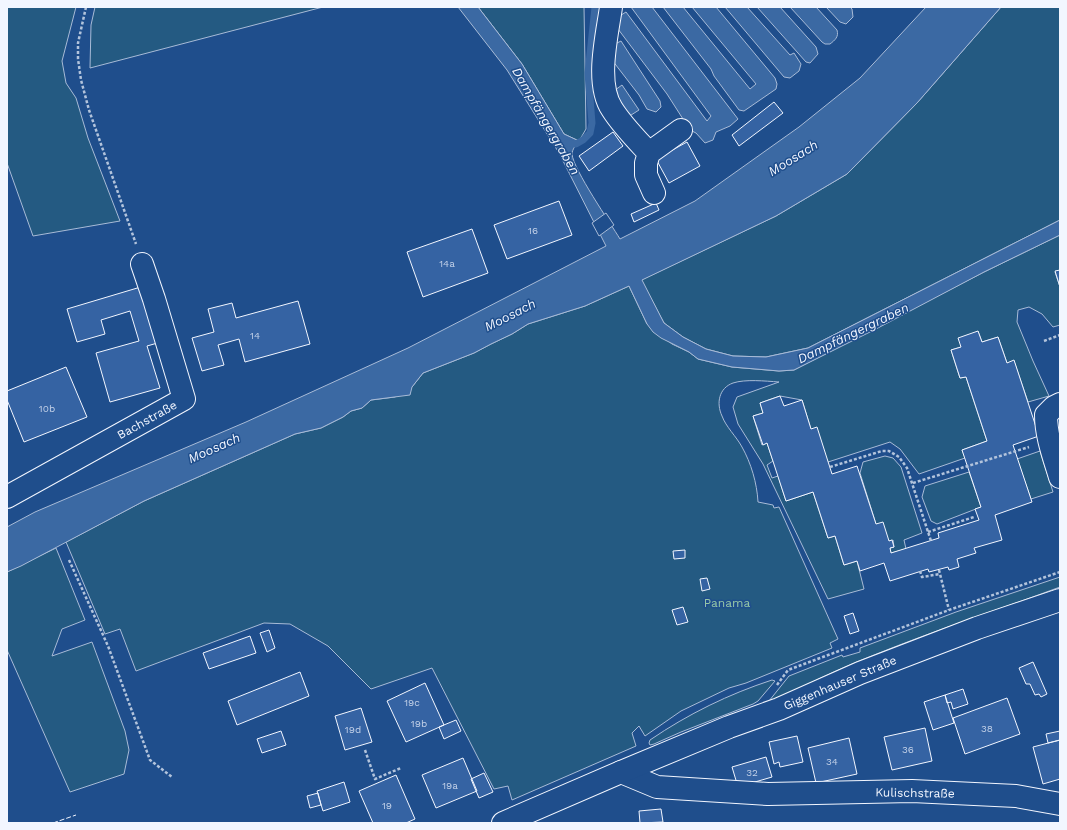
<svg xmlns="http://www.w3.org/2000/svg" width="1067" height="830" viewBox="0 0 1067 830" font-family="'Work Sans',sans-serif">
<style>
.green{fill:#245a82;stroke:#a8bbd7}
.water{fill:#3b69a3;stroke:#a8bbd7}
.pier{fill:#1f4e8c;stroke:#a8bbd7}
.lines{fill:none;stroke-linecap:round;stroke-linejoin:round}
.stream{stroke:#3b69a3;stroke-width:7}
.building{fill:#3563a3;stroke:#f2f6ff}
.minor-casing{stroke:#f2f6ff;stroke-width:24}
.major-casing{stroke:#f2f6ff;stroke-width:24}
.path{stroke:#b3c4dc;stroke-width:2.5;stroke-dasharray:3 2;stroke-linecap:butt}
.minor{stroke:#1f4e8c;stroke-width:22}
.major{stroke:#1f4e8c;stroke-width:22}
.fence{stroke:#f2f6ff;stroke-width:1;stroke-dasharray:5 2;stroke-linecap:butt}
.labels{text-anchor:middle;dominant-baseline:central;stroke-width:3;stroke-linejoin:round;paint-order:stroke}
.number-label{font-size:10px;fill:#c3d1e8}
.street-label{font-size:12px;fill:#f2f6ff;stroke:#1f4e8c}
.park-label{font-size:12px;fill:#97c8a6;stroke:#1f4e8c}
.water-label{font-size:13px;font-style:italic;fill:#f2f6ff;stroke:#1f4e8c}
</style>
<rect width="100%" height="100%" fill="#1f4e8c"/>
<path class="green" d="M 7,7 L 76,7 L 62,61 L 66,83 L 76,98 L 88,138 L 120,221 L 33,236 L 7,163 Z
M 95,7 L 323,7 L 90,68 L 91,25 Z
M 478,7 L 584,7 L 586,129 L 579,141 L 564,134 L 522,64 Z
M 1001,7 L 1060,7 L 1060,220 L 808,348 L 766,357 L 733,356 L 706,349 L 683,337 L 664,323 L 641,280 L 776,216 L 847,174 L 917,103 Z
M 1060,235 L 1060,270 L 1055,272 L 1060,287 L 1060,325 L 1053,327 L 1042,314 L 1029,307 L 1018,310 L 1017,322 L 1033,361 L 1049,396 L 1028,402 L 1014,361 L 1007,363 L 998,337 L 982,342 L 978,331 L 961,347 L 951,350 L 960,378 L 966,377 L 987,441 L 962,450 L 965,458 L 919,474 L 900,449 L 890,442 L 828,462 L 811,429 L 802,400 L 780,396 L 760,403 L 763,413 L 753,416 L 762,445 L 767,443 L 773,461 L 767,465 L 772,478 L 778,476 L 786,501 L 813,492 L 828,538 L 835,536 L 844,565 L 857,561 L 864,589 L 828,599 L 763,464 L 738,424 L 733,407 L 737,397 L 779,382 C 765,381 745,379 733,383 C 719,388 716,403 722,416 C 726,427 736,436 742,447 C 751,463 757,483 758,502 L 773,505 L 774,508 L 779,507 L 838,639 L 830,643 L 832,648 L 746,683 L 729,688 L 681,711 L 645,736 L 639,726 L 632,733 L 636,746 L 512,800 L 508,786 L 494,789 L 432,668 L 371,689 L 328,646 L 290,624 L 264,623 L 136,671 L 120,629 L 105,634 L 66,542 L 144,501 L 295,434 L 321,428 L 343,417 L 351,411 L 362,408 L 371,400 L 395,397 L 412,387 L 423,373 L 474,353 L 491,344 L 512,334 L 528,324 L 585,306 L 629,286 L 647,324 L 672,344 L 689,352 L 698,359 L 732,367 L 779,371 L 794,370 L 984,272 Z
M 1040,451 L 1053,492 L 1031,499 L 1017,459 Z
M 885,456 L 893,458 L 901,467 L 922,533 L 904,540 L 906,549 L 891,553 L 890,548 L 894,547 L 893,540 L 889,541 L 876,524 L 860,473 L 863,462 Z
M 969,472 L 981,507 L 937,524 L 931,521 L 922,497 L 925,486 Z
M 56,548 L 85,620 L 62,629 L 52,656 L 92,642 L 125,731 L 129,750 L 124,774 L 70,792 L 7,650 L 7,572 Z
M 1060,577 L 1060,587 C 998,610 936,630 874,655 C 838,669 804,686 769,703 L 769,701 L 789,676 L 842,655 L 843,657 L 860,652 L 860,648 L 956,612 Z
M 772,680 L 775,681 L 758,701 L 753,704 L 681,732 L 654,744 L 650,745 L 649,743 L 650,740 C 688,714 729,694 772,680 Z"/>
<path class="water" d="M 458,7 L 478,7 L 522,64 L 564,134 L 579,141 C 576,144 572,150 572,154 C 573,169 611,224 620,239 L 695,201 L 799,127 L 860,78 L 926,7 L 1001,7 L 917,103 L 847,174 L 776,216 L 642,280 L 664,323 L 683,337 L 706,349 L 733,356 L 766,357 L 808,348 L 1060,220 L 1060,235 L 984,272 L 876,329 L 794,370 L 779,371 L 732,367 L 698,359 L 689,352 L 661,338 L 653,332 L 647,324 L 629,286 L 585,306 L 528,324 L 512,334 L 491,344 L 474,353 L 423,373 L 412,387 L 410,395 L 371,400 L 362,408 L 351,411 L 343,417 L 321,428 L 295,434 L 144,501 L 21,566 L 7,572 L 7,527 L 35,512 L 246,422 L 408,348 L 606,246 L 559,153 L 507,70 Z
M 631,7 L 652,7 L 738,119 L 730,126 L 716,132 L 713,140 L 705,143 L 696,133 L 690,130 L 667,94 L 615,25 L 618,17 L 626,12 L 707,121 L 711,116 Z
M 663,7 L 683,7 L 750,89 L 756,84 L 692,7 L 716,7 L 775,78 L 777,84 L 776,89 L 744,111 L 739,110 L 714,76 L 711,69 Z
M 725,7 L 747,7 L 790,55 L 794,53 L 801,64 L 799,71 L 790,78 L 784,77 Z
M 757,7 L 780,7 L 816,47 L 818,54 L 810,63 L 806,62 Z
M 790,7 L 816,7 L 837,30 C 839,37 835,40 830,44 L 825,44 L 822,42 Z
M 826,7 L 850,7 L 852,9 L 853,17 L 846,24 L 840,22 Z
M 621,41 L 660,101 L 661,107 L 656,112 L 647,109 L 639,95 L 612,60 L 615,44 Z
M 622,85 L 639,110 L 628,117 L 611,93 Z"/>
<path class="pier" d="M 606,213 L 614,225 L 599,236 L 592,223 Z"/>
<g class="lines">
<path class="stream" d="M 567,143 L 576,144 L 583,140 L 590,133 L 592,123 L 588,73 L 595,7"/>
</g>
<path class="building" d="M 774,102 L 783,113 L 739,146 L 732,135 Z
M 613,132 L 623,146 L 589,171 L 579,156 Z
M 687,142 L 700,166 L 669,183 L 656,159 Z
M 559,201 L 572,235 L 507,259 L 494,225 Z
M 656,203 L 659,210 L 634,222 L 631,214 Z
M 472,229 L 488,273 L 423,297 L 407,252 Z
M 1060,270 L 1060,287 L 1055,271 Z
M 144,286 L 161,342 L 147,346 L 160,388 L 110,402 L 96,353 L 139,341 L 130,311 L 101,320 L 105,334 L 77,342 L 67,309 Z
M 298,301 L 310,344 L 245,362 L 239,339 L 218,345 L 224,365 L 202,371 L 192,338 L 214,332 L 208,309 L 232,303 L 236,318 Z
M 978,331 L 982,342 L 998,337 L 1007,363 L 1014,360 L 1039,436 L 1013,445 L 1032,502 L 995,515 L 1002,540 L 974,548 L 976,553 L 957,559 L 959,567 L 949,570 L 948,567 L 929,572 L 928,569 L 890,581 L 884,563 L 860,571 L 857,561 L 844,565 L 835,536 L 828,538 L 813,492 L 786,501 L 767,443 L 763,445 L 753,416 L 763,413 L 760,403 L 780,396 L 784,406 L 802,400 L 811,429 L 817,427 L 832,474 L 857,466 L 876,524 L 883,522 L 889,541 L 892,540 L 894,547 L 890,548 L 891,553 L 939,538 L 938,533 L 979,520 L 975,509 L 981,507 L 962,450 L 987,441 L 966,377 L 960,378 L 951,350 L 961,347 L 958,338 Z
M 66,367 L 87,417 L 24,442 L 7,400 L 7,391 Z
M 685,550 L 685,558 L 674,559 L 673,551 Z
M 707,578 L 710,589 L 702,591 L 700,579 Z
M 683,607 L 688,622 L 677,625 L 672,610 Z
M 853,613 L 859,631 L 850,634 L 844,616 Z
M 269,630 L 275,648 L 267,652 L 260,633 Z
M 250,636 L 256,653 L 209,669 L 203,653 Z
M 1033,662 L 1047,694 L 1041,697 L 1039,694 L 1035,695 L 1030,684 L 1026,684 L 1019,668 Z
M 300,672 L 309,696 L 237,725 L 228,701 Z
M 425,683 L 444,725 L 406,742 L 387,701 Z
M 963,689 L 968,704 L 953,709 L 951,702 L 947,703 L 945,695 Z
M 945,695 L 954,723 L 933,730 L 924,702 Z
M 1007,698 L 1020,734 L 965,754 L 953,718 Z
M 361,708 L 372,742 L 345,750 L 335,716 Z
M 456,720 L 461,731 L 444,739 L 439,727 Z
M 925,728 L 932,761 L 892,770 L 884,737 Z
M 281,731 L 286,745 L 262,753 L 257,739 Z
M 1060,731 L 1060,740 L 1048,743 L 1046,734 Z
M 797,736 L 803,762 L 780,767 L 779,762 L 774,764 L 769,742 Z
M 849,738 L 857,774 L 816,783 L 808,748 Z
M 1060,740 L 1060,779 L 1043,784 L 1033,747 Z
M 766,757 L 772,777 L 738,787 L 732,767 Z
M 463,758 L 477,791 L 436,808 L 422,775 Z
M 484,773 L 493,792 L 479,798 L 471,779 Z
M 396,775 L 415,819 L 406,823 L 373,823 L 359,791 Z
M 344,782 L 350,802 L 323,811 L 317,791 Z
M 318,793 L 321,805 L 310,808 L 307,796 Z
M 661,809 L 663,822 L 640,823 L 639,811 Z"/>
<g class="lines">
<defs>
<path id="minor" d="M 611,7 C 607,36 595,83 612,109 C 622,125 636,139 649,153
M 654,193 L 646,175 L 646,163 L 649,153 L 681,130
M 1060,404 L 1054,407 L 1046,415 C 1046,436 1054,457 1060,477
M 7,497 L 184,399 L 154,299 L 142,264
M 621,772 L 657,787 L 768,794 L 912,791 L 1016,796 L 1060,804"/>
<path id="major" d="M 503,823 L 621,772 L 729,727 L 779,709 L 860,673 L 977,628 L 1060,600"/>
</defs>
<use href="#minor" class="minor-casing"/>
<use href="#major" class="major-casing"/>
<path class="path" d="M 86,7 L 78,43 L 78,59 L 81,80 L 89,110 L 136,244
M 1044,341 L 1060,335
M 830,467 L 882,451 L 889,451 L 899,457 L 907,468 L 931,541
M 913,483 L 1029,447
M 928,532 L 974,517
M 69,560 L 108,646 L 150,760 L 172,777
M 939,570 L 949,610
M 920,571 L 922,577 L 940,574
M 777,685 L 788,670 L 949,610 L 1060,572
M 365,750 L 375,779 L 401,768"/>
<use href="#minor" class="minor"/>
<use href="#major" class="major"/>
<path class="fence" d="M 53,823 L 76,815"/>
</g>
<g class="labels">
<g class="number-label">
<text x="533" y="230">16</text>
<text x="447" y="263">14a</text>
<text x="255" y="335">14</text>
<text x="47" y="408">10b</text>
<text x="412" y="702">19c</text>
<text x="419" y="723">19b</text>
<text x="987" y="728">38</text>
<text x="353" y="729">19d</text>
<text x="908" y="749">36</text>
<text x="832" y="761">34</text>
<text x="752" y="772">32</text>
<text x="450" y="785">19a</text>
<text x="387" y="805">19</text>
</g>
<g class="street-label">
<text transform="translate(147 420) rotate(-29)">Bachstraße</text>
<text transform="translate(840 683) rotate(-23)">Giggenhauser Straße</text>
<text transform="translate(915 793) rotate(1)">Kulischstraße</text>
</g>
<g class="park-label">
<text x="727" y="603">Panama</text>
</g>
<g class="water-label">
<text transform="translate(546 121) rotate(60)">Dampfängergraben</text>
<text transform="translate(793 158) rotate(-32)">Moosach</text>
<text transform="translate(510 315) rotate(-27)">Moosach</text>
<text transform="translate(853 333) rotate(-26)">Dampfängergraben</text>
<text transform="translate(214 448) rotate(-24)">Moosach</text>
</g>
</g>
<rect width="1067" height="830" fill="none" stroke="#f2f6ff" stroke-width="16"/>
</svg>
